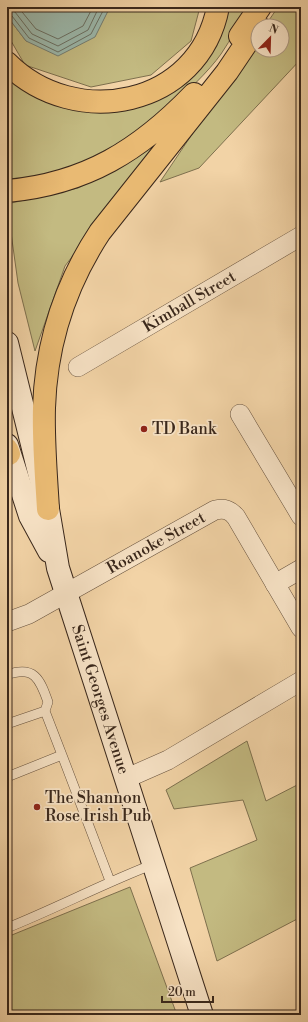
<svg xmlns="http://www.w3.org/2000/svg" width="308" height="1022" viewBox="0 0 308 1022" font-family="'Libre Bodoni',serif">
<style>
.green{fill:#c3ba81;stroke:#7e704e}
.water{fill:#9bb7aa;stroke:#747d71}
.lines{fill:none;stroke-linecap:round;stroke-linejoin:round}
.shore{stroke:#6a6f62;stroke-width:1}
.service-casing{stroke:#67523e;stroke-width:10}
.minor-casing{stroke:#67523e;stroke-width:20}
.secondary-casing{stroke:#39271b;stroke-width:24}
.trunk-casing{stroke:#39271b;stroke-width:24}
.service{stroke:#f7e2c5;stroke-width:9}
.minor{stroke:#f7e2c5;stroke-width:19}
.secondary{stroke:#f7e2c5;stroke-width:22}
.trunk{stroke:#e9ba73;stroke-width:22}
.poi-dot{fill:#8f2418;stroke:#f7e2c5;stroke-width:1.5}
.labels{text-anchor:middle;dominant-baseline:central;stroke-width:3.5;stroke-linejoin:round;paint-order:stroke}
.street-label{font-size:16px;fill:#39271b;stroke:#f7e2c5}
.poi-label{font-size:16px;fill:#39271b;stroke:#f7e2c5;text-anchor:start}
</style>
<rect width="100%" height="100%" fill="#f2d3a6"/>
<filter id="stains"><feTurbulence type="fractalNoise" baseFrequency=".005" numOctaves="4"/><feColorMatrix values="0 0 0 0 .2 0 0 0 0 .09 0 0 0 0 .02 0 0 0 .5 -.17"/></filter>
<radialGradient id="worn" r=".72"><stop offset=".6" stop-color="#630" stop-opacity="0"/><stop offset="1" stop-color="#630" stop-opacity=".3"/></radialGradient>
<path class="green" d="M 110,7 L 200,7 L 191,41 L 151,75 L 91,87 L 25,65 L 7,34 L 7,16 L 26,41 L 94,37 Z
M 228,7 L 249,7 C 240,23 231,39 221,54 C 197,88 128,145 89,161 C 62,171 36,178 7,181 L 7,76 C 37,108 86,116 127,109 L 209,52 L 224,24 Z
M 278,7 L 301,7 L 301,59 L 199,168 L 160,182 L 258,36 L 258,50 L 282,50 L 282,26 L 265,26 Z
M 163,137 L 65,266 L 35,351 L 18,283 L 7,204 L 78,188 L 121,166 Z
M 247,741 L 266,801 L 301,783 L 301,917 L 217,961 L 190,868 L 257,840 L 243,800 L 174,809 L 166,790 Z
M 130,887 L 177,1015 L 7,1015 L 7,937 Z"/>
<path class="water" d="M 7,7 L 110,7 L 95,37 L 58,56 L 26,41 L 7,16 Z"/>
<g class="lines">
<path class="shore" d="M 18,7 L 36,29 L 58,39 L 83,26 L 93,7
M 7,9 L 15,12 L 32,34 L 58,46 L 88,30 L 99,7
M 7,14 L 12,16 L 29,38 L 58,52 L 91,34 L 105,7"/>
<defs>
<path id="service" d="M 7,675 C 34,665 40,679 48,702 L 45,711 L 7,724
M 45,711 L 62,755
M 7,777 L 62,755 L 110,881
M 7,928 C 57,908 104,883 154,864"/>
<g id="minor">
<path id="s1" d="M 78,367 L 301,236"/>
<path d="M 240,414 L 301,516"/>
<path d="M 275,584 L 301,569"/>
<path id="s2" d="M 7,622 L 29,614 L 215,510 C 225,508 230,510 236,517 L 301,628"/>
<path d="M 127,778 L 168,760 L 301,681"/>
</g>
<g id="secondary">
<path id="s3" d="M 7,343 L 48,509 L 58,568 L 202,1015"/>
<path d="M 7,445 L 30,516 L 49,551"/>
</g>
<path id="trunk" d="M 240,36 L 260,7
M 7,63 C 75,131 199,107 218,7
M 7,191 C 86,184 140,150 194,94
M 7,449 L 9,454
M 48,509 C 46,475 43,441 44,408 C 46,344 65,285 100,232 L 227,72 L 258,26"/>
</defs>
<use href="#service" class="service-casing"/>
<use href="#minor" class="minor-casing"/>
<use href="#secondary" class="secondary-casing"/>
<use href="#trunk" class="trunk-casing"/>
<use href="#service" class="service"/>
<use href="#minor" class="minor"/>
<use href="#secondary" class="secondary"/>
<use href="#trunk" class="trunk"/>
</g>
<g class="poi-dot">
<circle cx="144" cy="429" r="4"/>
<circle cx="37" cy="807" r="4"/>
</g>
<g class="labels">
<g class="street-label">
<text stroke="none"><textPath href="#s1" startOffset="129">Kimball Street</textPath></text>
<text stroke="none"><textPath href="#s2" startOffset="169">Roanoke Street</textPath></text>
<text stroke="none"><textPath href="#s3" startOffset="369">Saint Georges Avenue</textPath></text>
</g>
<g class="poi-label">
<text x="152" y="429">TD Bank</text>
<text x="45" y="798">The Shannon<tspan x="45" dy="18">Rose Irish Pub</tspan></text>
</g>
</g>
<rect width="308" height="1022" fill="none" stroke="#f2d3a6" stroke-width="24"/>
<rect x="8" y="8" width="292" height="1006" fill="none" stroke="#39271b" stroke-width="2"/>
<rect x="12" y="12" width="284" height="998" fill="none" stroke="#39271b"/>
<g transform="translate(270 38) rotate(23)"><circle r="19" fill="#f7e2c5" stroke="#ab9781"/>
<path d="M0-3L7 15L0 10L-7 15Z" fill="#8f2418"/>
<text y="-6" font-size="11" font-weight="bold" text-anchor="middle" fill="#39271b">N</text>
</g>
<path d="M162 996v6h51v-6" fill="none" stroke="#39271b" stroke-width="2"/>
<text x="168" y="996" font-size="12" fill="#39271b" stroke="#f7e2c5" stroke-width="3" paint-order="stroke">20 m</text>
<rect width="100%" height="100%" filter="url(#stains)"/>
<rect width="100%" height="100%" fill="url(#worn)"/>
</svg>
